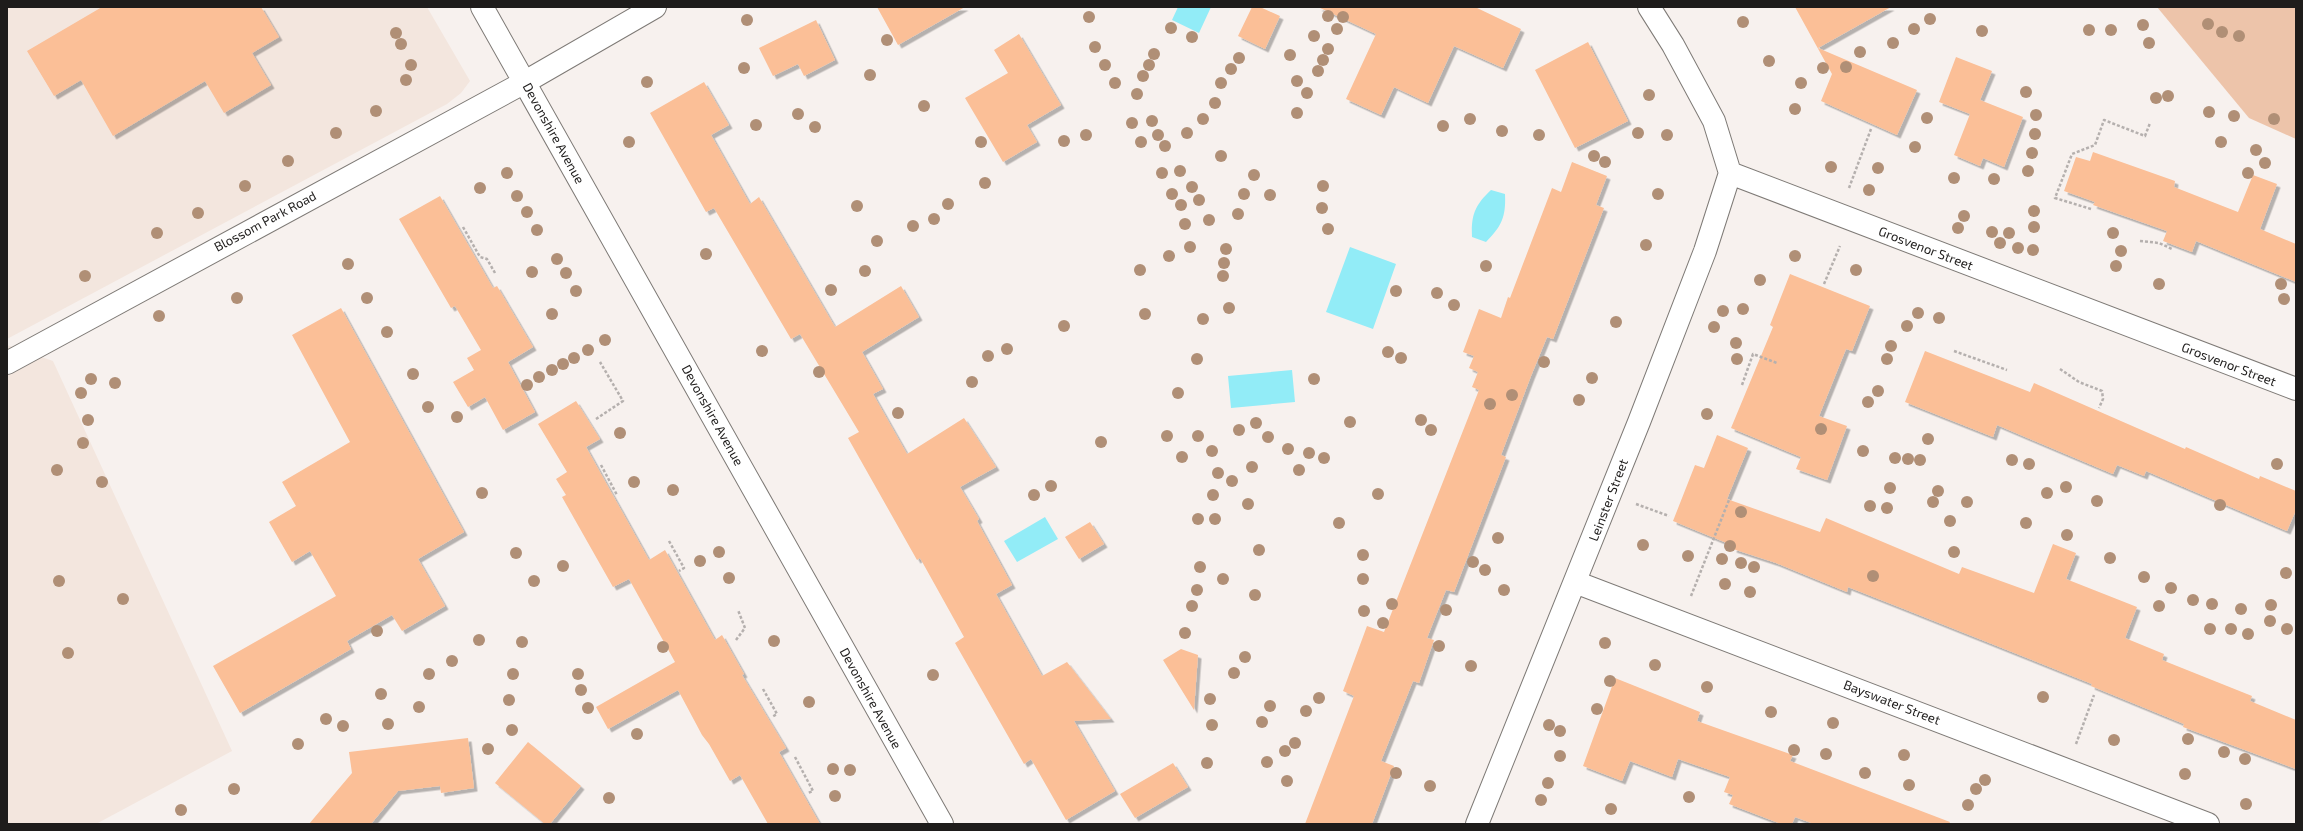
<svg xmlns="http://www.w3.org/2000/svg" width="2303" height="831" viewBox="0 0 2303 831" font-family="'Exo 2',sans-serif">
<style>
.built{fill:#f3e6de}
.green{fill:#edc4aa}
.water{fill:#92ecf7}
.building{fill:#fbbf97;filter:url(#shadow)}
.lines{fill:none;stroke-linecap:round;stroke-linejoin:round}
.minor-casing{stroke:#7e7a76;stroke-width:24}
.major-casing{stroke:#7e7a76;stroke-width:24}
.path{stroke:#b5b0ae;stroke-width:2.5;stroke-dasharray:3 2;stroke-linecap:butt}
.minor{stroke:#fff;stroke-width:22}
.major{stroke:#fff;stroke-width:22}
.tree{fill:#b08f76}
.labels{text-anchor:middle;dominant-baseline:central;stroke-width:4;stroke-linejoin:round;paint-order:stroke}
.street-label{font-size:13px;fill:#1e1c1b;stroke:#fff}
</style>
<defs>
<filter id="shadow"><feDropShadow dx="3.5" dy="3.5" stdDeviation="0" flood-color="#0004"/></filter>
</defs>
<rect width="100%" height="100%" fill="#f7f1ee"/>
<path class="built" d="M 7,7 L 427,7 L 470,81 L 461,93 L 447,104 L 7,339 Z
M 7,345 L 53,361 L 232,751 L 96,824 L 7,824 Z"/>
<path class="green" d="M 2157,7 L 2296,7 L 2296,139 L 2249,118 Z"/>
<path class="water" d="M 1178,7 L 1211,7 L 1199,33 L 1172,20 Z
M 1491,190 L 1505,194 C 1506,217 1502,226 1486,242 L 1472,237 C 1471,215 1475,205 1491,190 Z
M 1350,247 L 1396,264 L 1373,329 L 1326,312 Z
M 1292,370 L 1295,402 L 1231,408 L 1228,376 Z
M 1045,517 L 1058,539 L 1017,562 L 1004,541 Z"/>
<path class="building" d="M 102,7 L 261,7 L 279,37 L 252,53 L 271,85 L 224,113 L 205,81 L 113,136 L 81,80 L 54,96 L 27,51 Z
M 877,7 L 965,7 L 898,45 Z
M 1252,7 L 1260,7 L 1280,16 L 1265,49 L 1238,36 Z
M 1318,7 L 1475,7 L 1521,29 L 1503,68 L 1454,46 L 1428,103 L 1394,87 L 1381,115 L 1346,99 L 1376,34 Z
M 1795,7 L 1891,7 L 1818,48 L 1917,90 L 1897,135 L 1821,101 L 1832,74 Z
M 816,20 L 835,60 L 804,76 L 798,64 L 773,76 L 759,48 Z
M 1019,34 L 1061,105 L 1027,125 L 1037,142 L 1003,162 L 965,98 L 1008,73 L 994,50 Z
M 1588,42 L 1628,121 L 1575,148 L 1535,70 Z
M 1956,57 L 1992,71 L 1980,100 L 2023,117 L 2004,167 L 1983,158 L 1980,166 L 1954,155 L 1970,114 L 1939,102 Z
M 704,82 L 729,125 L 711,135 L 750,204 L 759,197 L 835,327 L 901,286 L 919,317 L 862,352 L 883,389 L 873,394 L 907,454 L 964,418 L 996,467 L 960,487 L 979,519 L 977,521 L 1012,585 L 996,594 L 1042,676 L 1067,662 L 1111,719 L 1074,721 L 1115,791 L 1066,820 L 1031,759 L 1024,764 L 955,643 L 964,637 L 920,558 L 917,560 L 848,438 L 859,432 L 800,334 L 791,339 L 714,208 L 706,212 L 650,113 Z
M 2093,152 L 2175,181 L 2174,187 L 2238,212 L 2253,175 L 2277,184 L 2260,229 L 2296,244 L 2296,282 L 2196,241 L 2192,252 L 2163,241 L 2167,231 L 2093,205 L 2095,202 L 2064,191 L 2076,157 L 2090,161 Z
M 1572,162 L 1607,176 L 1596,205 L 1604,208 L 1553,339 L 1547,337 L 1531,376 L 1501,455 L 1506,457 L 1454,592 L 1446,590 L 1427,638 L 1434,640 L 1419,683 L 1413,681 L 1381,761 L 1394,766 L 1372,824 L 1305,824 L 1354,696 L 1343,691 L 1367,626 L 1384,632 L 1479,390 L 1472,387 L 1478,372 L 1469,368 L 1474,356 L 1463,352 L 1479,309 L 1501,318 L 1508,297 L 1510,298 L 1552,188 L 1561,192 Z
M 440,196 L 493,288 L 497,286 L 533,347 L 508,362 L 535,412 L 503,430 L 485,397 L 468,407 L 453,382 L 474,370 L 467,358 L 481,350 L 455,306 L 451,308 L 399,219 Z
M 1790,274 L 1870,306 L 1852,351 L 1846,349 L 1819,416 L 1847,426 L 1827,480 L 1796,469 L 1801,457 L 1731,428 L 1773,327 L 1770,325 Z
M 341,308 L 464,532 L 418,559 L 445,606 L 402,631 L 392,615 L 347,641 L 351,649 L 240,713 L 213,666 L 336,596 L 310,551 L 292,562 L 269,522 L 296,506 L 282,482 L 350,442 L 292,335 Z
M 1925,351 L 2030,392 L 2034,383 L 2185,449 L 2186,447 L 2259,479 L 2260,476 L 2296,491 L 2296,510 L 2287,531 L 2146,471 L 2144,476 L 2117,465 L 2113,474 L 1997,425 L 1993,437 L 1905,402 Z
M 576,401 L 600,439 L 586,447 L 649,560 L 665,550 L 715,640 L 722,635 L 744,674 L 742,675 L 786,748 L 779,752 L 820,824 L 768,824 L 740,775 L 730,781 L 709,744 L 702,735 L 678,690 L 608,729 L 596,707 L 675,662 L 629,579 L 613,587 L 562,497 L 566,495 L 556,479 L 567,472 L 538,424 Z
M 1717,435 L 1748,448 L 1727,499 L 1820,532 L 1826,518 L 1959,574 L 1962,567 L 2034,593 L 2053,544 L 2076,553 L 2066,579 L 2137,607 L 2125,638 L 2164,654 L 2162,660 L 2252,696 L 2250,701 L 2296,720 L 2296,769 L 2183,727 L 2184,724 L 2091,686 L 2092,684 L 1909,611 L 1848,587 L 1847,592 L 1776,563 L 1733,549 L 1734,546 L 1673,521 L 1695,465 L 1704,468 Z
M 1090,522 L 1104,544 L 1079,559 L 1065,537 Z
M 1181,649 L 1198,655 L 1194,710 L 1163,660 Z
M 1615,678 L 1700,712 L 1697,721 L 1793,755 L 1790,761 L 1950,822 L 1949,824 L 1814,824 L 1795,817 L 1792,824 L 1781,824 L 1729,804 L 1733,795 L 1724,792 L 1730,777 L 1678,759 L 1672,777 L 1630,761 L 1622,781 L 1583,766 Z
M 468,738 L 474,788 L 441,793 L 440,786 L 398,791 L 371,824 L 309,824 L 352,773 L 349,752 Z
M 528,742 L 581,786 L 550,824 L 545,824 L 495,783 Z
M 1173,763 L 1188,787 L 1135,818 L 1120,794 Z"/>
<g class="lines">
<defs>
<path id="minor" d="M 1649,7 L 1673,45 L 1714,121 L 1730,173
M 1730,173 L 2296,389
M 7,363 L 525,82 L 655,7
M 1575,582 L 2208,824
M 1477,824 L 1639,422 L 1705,251 L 1730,173"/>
<path id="major" d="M 482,7 L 942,824"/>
</defs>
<use href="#minor" class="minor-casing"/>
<use href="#major" class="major-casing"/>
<path class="path" d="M 1849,188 L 1871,129
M 2091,209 L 2055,198 L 2072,154 L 2095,145 L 2104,120 L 2145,136 L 2150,123
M 463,227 L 480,257 L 487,259 L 495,273
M 2140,241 L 2159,243 L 2172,249
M 1824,284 L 1840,246
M 1954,351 L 2007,370
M 2060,369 L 2079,382 L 2102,391 L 2103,399 L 2099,408
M 1742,385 L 1753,354 L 1777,363
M 596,419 L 623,401 L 600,362
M 601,465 L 617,495
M 1636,504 L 1669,516
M 669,541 L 684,568 L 679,571
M 1691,596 L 1742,467
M 736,640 L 745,628 L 738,610
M 763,689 L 777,714 L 772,717
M 2076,744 L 2094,695
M 795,757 L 813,791 L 808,793"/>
<use href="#minor" class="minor"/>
<use href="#major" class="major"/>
</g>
<g class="tree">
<circle cx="1328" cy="16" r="6"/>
<circle cx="1089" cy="17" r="6"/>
<circle cx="1343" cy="17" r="6"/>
<circle cx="1930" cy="19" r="6"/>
<circle cx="747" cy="20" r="6"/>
<circle cx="1743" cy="22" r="6"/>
<circle cx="2208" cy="24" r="6"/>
<circle cx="2143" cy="25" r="6"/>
<circle cx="1171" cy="28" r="6"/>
<circle cx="1337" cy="29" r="6"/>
<circle cx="1914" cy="29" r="6"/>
<circle cx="2089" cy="30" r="6"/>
<circle cx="2111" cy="30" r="6"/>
<circle cx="1982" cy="31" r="6"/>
<circle cx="2222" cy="32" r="6"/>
<circle cx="396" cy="33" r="6"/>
<circle cx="1314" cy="36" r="6"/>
<circle cx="2239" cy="36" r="6"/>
<circle cx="1192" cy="37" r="6"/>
<circle cx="887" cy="40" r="6"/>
<circle cx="1893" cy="43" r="6"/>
<circle cx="2149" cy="43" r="6"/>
<circle cx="401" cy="44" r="6"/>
<circle cx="1095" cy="47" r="6"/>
<circle cx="1328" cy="49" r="6"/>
<circle cx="1860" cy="52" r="6"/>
<circle cx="1154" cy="54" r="6"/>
<circle cx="1290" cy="55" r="6"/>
<circle cx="1239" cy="58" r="6"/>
<circle cx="1323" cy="60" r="6"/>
<circle cx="1769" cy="61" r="6"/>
<circle cx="411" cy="65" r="6"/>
<circle cx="1105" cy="65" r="6"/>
<circle cx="1149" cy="65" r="6"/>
<circle cx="1846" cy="67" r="6"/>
<circle cx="744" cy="68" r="6"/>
<circle cx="1823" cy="68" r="6"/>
<circle cx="1231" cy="69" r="6"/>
<circle cx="1318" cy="71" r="6"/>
<circle cx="870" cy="75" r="6"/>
<circle cx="1143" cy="76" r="6"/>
<circle cx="406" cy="80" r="6"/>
<circle cx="1297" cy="81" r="6"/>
<circle cx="647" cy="82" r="6"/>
<circle cx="1115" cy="83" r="6"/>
<circle cx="1221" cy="83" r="6"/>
<circle cx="1801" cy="83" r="6"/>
<circle cx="2026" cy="92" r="6"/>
<circle cx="1307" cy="93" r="6"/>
<circle cx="1137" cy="94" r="6"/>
<circle cx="1649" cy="95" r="6"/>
<circle cx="2168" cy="96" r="6"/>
<circle cx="2156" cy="98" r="6"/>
<circle cx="1215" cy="103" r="6"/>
<circle cx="924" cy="106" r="6"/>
<circle cx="1795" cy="109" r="6"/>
<circle cx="376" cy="111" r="6"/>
<circle cx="2209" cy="112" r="6"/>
<circle cx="1297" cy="113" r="6"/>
<circle cx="798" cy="114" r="6"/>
<circle cx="2036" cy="115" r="6"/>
<circle cx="2234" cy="116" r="6"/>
<circle cx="1927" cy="118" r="6"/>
<circle cx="1203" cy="119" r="6"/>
<circle cx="1470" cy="119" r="6"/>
<circle cx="2274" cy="119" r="6"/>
<circle cx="1152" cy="121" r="6"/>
<circle cx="1132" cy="123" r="6"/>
<circle cx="756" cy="125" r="6"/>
<circle cx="1443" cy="126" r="6"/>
<circle cx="815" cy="127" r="6"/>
<circle cx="1502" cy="131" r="6"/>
<circle cx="336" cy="133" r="6"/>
<circle cx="1187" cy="133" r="6"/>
<circle cx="1638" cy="133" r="6"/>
<circle cx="2035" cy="134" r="6"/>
<circle cx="1086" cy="135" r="6"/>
<circle cx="1158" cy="135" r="6"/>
<circle cx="1539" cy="135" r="6"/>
<circle cx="1667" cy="135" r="6"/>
<circle cx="1064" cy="141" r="6"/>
<circle cx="629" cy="142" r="6"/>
<circle cx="981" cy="142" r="6"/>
<circle cx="1141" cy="142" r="6"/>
<circle cx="2221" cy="142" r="6"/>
<circle cx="1165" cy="146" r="6"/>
<circle cx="1915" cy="147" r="6"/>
<circle cx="2256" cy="150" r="6"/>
<circle cx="2032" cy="153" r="6"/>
<circle cx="1221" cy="156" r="6"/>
<circle cx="1594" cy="156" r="6"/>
<circle cx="288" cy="161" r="6"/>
<circle cx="1605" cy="162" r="6"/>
<circle cx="2265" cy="163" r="6"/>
<circle cx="1831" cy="167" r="6"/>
<circle cx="1878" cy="168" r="6"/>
<circle cx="1180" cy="171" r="6"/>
<circle cx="2028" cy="171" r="6"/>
<circle cx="507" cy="173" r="6"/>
<circle cx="1162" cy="173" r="6"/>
<circle cx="2248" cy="173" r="6"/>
<circle cx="1254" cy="175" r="6"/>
<circle cx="1954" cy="178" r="6"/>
<circle cx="1994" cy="179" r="6"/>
<circle cx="985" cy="183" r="6"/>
<circle cx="245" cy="186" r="6"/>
<circle cx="1323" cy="186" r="6"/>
<circle cx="1192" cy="187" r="6"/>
<circle cx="480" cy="188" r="6"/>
<circle cx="1869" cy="190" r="6"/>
<circle cx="1172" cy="194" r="6"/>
<circle cx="1244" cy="194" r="6"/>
<circle cx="1658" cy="194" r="6"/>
<circle cx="1270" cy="195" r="6"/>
<circle cx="517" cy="196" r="6"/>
<circle cx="1199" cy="200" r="6"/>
<circle cx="948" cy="204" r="6"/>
<circle cx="1181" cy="205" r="6"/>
<circle cx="857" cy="206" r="6"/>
<circle cx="1322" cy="208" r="6"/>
<circle cx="2034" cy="211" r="6"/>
<circle cx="527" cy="212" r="6"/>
<circle cx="198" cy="213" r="6"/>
<circle cx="1238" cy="214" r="6"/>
<circle cx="1964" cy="216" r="6"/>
<circle cx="934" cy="219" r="6"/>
<circle cx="1209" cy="220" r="6"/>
<circle cx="1185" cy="224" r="6"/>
<circle cx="913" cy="226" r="6"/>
<circle cx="2034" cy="227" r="6"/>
<circle cx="1958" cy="228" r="6"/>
<circle cx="1328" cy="229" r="6"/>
<circle cx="537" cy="230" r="6"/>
<circle cx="1992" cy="232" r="6"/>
<circle cx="157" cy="233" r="6"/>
<circle cx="2009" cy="233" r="6"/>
<circle cx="2113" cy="233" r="6"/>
<circle cx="877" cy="241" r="6"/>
<circle cx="2000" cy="243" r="6"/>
<circle cx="1646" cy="245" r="6"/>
<circle cx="1190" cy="247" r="6"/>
<circle cx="2018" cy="248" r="6"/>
<circle cx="1226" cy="249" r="6"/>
<circle cx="2033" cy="250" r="6"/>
<circle cx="2121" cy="251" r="6"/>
<circle cx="706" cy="254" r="6"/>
<circle cx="1169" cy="256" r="6"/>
<circle cx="1795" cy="256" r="6"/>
<circle cx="557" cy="259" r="6"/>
<circle cx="1224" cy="263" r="6"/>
<circle cx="348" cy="264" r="6"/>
<circle cx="1486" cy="266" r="6"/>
<circle cx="2116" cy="266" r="6"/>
<circle cx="1140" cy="270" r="6"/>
<circle cx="1856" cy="270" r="6"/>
<circle cx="865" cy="271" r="6"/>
<circle cx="532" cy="272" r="6"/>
<circle cx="566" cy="273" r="6"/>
<circle cx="85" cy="276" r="6"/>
<circle cx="1223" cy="276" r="6"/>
<circle cx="1760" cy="280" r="6"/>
<circle cx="2159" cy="284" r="6"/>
<circle cx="2281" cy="284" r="6"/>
<circle cx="831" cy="290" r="6"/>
<circle cx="576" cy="291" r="6"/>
<circle cx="1396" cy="291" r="6"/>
<circle cx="1437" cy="293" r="6"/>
<circle cx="237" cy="298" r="6"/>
<circle cx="367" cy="298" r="6"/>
<circle cx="2284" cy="299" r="6"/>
<circle cx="1454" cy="305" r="6"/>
<circle cx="1229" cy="308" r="6"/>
<circle cx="1743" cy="309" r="6"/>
<circle cx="1723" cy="311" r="6"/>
<circle cx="1918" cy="313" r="6"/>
<circle cx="552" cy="314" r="6"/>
<circle cx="1145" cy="314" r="6"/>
<circle cx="159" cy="316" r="6"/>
<circle cx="1939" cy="318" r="6"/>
<circle cx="1203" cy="319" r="6"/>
<circle cx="1616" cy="322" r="6"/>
<circle cx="1064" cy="326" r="6"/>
<circle cx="1907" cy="326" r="6"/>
<circle cx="1714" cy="327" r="6"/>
<circle cx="387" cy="332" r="6"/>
<circle cx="605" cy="340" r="6"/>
<circle cx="1736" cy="343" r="6"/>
<circle cx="1891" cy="346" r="6"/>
<circle cx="1007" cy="349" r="6"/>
<circle cx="588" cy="350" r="6"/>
<circle cx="762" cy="351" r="6"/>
<circle cx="1388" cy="352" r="6"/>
<circle cx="988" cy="356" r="6"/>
<circle cx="574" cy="358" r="6"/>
<circle cx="1401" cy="358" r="6"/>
<circle cx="1197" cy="359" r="6"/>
<circle cx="1737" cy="359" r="6"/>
<circle cx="1887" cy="359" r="6"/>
<circle cx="1544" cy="362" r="6"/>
<circle cx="563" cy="364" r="6"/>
<circle cx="552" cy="370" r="6"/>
<circle cx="819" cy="372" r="6"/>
<circle cx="413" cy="374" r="6"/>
<circle cx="539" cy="377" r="6"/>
<circle cx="1592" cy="378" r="6"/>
<circle cx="91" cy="379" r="6"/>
<circle cx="1314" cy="379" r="6"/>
<circle cx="972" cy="382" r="6"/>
<circle cx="115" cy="383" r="6"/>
<circle cx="527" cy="385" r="6"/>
<circle cx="1878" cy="391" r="6"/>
<circle cx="81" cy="393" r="6"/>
<circle cx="1178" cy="393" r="6"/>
<circle cx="1512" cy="395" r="6"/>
<circle cx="1579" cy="400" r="6"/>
<circle cx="1868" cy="402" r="6"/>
<circle cx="1490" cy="404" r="6"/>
<circle cx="428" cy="407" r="6"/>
<circle cx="898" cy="413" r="6"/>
<circle cx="1707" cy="414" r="6"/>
<circle cx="457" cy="417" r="6"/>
<circle cx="88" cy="420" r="6"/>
<circle cx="1421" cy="420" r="6"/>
<circle cx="1350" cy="422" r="6"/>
<circle cx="1256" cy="423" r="6"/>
<circle cx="1821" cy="429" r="6"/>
<circle cx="1239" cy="430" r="6"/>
<circle cx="1431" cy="430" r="6"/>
<circle cx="620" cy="433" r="6"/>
<circle cx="1167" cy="436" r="6"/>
<circle cx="1198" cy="436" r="6"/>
<circle cx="1268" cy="437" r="6"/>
<circle cx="1928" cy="439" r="6"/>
<circle cx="1101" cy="442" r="6"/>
<circle cx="83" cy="443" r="6"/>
<circle cx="1288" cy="449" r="6"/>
<circle cx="1212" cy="451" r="6"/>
<circle cx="1863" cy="451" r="6"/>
<circle cx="1309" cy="453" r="6"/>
<circle cx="1182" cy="457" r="6"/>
<circle cx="1324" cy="458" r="6"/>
<circle cx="1895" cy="458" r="6"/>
<circle cx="1908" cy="459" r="6"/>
<circle cx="1920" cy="460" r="6"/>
<circle cx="2012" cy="460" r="6"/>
<circle cx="2029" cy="464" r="6"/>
<circle cx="2277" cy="464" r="6"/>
<circle cx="1252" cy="467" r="6"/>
<circle cx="57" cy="470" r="6"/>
<circle cx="1299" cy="470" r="6"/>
<circle cx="1218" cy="473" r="6"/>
<circle cx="1232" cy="481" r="6"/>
<circle cx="102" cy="482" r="6"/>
<circle cx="634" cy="482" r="6"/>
<circle cx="1051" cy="486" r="6"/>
<circle cx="2066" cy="487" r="6"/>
<circle cx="1890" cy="488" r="6"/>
<circle cx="673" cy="490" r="6"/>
<circle cx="1938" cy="491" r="6"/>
<circle cx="482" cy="493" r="6"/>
<circle cx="2047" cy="493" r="6"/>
<circle cx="1378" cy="494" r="6"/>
<circle cx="1034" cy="495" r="6"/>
<circle cx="1213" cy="495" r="6"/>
<circle cx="2097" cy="501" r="6"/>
<circle cx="1933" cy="502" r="6"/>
<circle cx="1967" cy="502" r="6"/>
<circle cx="1248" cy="504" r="6"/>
<circle cx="2220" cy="505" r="6"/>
<circle cx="1870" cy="506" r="6"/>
<circle cx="1887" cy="508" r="6"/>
<circle cx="1741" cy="512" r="6"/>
<circle cx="1198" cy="519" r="6"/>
<circle cx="1215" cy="519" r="6"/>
<circle cx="1950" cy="521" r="6"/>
<circle cx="1339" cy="523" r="6"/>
<circle cx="2026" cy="523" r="6"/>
<circle cx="2067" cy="535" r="6"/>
<circle cx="1498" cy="538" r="6"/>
<circle cx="1643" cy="545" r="6"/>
<circle cx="1730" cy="546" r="6"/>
<circle cx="1259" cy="550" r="6"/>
<circle cx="719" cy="552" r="6"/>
<circle cx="1954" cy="552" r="6"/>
<circle cx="516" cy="553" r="6"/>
<circle cx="1363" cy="555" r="6"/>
<circle cx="1688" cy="556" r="6"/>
<circle cx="2110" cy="558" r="6"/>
<circle cx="1722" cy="559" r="6"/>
<circle cx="700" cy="561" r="6"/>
<circle cx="1473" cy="562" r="6"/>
<circle cx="1741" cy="563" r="6"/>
<circle cx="563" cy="566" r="6"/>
<circle cx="1200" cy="567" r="6"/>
<circle cx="1754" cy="567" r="6"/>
<circle cx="1485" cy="570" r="6"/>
<circle cx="2286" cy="573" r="6"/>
<circle cx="1873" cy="576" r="6"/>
<circle cx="2144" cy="577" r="6"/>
<circle cx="729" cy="578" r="6"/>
<circle cx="1223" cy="579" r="6"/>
<circle cx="1363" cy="579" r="6"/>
<circle cx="59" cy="581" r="6"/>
<circle cx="534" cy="581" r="6"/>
<circle cx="1725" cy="584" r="6"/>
<circle cx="2171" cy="588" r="6"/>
<circle cx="1197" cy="590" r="6"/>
<circle cx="1504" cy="590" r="6"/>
<circle cx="1750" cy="592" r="6"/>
<circle cx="1255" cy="595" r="6"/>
<circle cx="123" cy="599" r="6"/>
<circle cx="2193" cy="600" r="6"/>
<circle cx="1392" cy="604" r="6"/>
<circle cx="2212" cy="604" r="6"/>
<circle cx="2271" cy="605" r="6"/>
<circle cx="1192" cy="606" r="6"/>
<circle cx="2159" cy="606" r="6"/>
<circle cx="2241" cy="609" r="6"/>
<circle cx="1446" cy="610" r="6"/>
<circle cx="1364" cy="611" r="6"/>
<circle cx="2270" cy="621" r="6"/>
<circle cx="1383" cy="623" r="6"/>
<circle cx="2210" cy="629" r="6"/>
<circle cx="2231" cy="629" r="6"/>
<circle cx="2287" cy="629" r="6"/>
<circle cx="377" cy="631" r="6"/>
<circle cx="1185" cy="633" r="6"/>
<circle cx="2248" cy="634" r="6"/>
<circle cx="479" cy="640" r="6"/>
<circle cx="774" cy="641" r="6"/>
<circle cx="522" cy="642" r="6"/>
<circle cx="1605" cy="643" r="6"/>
<circle cx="1439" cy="646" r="6"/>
<circle cx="663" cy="647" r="6"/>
<circle cx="68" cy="653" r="6"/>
<circle cx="1245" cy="657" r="6"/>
<circle cx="452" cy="661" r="6"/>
<circle cx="1655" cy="665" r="6"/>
<circle cx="1471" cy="666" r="6"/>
<circle cx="1234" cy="673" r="6"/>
<circle cx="429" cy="674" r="6"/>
<circle cx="513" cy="674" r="6"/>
<circle cx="578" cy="674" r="6"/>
<circle cx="933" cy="675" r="6"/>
<circle cx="1610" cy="681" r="6"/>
<circle cx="1707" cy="687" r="6"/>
<circle cx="581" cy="690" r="6"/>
<circle cx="381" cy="694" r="6"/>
<circle cx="2043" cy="697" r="6"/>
<circle cx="1319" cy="698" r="6"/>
<circle cx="1210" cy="699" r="6"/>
<circle cx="509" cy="700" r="6"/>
<circle cx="809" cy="702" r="6"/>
<circle cx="1270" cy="706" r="6"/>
<circle cx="419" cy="707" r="6"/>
<circle cx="588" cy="708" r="6"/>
<circle cx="1597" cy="709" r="6"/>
<circle cx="1306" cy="711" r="6"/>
<circle cx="1771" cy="712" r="6"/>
<circle cx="326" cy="719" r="6"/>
<circle cx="1262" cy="722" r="6"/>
<circle cx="1833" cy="723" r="6"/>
<circle cx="388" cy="724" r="6"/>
<circle cx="1212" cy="725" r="6"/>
<circle cx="1549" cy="725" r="6"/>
<circle cx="343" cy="726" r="6"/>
<circle cx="512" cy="730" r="6"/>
<circle cx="1560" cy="731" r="6"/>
<circle cx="637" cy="734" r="6"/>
<circle cx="2188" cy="739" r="6"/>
<circle cx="2114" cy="740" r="6"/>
<circle cx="1295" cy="743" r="6"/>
<circle cx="298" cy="744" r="6"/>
<circle cx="488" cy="749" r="6"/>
<circle cx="1794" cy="750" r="6"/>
<circle cx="1285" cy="751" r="6"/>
<circle cx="2224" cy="752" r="6"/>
<circle cx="1826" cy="754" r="6"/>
<circle cx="1904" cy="755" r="6"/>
<circle cx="1560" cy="756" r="6"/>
<circle cx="2245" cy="759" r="6"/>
<circle cx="1267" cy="762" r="6"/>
<circle cx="1207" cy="763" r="6"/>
<circle cx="833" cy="769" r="6"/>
<circle cx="850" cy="770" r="6"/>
<circle cx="1396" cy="773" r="6"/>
<circle cx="1865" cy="773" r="6"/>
<circle cx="2185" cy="774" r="6"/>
<circle cx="1985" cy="780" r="6"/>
<circle cx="1287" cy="781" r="6"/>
<circle cx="1548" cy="783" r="6"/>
<circle cx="1909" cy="785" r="6"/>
<circle cx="1430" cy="786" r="6"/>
<circle cx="234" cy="789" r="6"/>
<circle cx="1976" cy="789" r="6"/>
<circle cx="835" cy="796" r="6"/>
<circle cx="1689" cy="797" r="6"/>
<circle cx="609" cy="798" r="6"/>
<circle cx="1541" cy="800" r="6"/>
<circle cx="2246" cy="804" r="6"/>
<circle cx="1968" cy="805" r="6"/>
<circle cx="1611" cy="809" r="6"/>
<circle cx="181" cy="810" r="6"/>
</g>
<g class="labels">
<g class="street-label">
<text transform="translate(554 133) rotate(61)">Devonshire Avenue</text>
<text transform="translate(265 221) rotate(-28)">Blossom Park Road</text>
<text transform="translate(1926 248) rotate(21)">Grosvenor Street</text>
<text transform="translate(2229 364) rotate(21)">Grosvenor Street</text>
<text transform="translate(713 415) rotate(61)">Devonshire Avenue</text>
<text transform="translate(1608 500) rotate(-69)">Leinster Street</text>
<text transform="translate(871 698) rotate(61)">Devonshire Avenue</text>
<text transform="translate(1892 702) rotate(21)">Bayswater Street</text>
</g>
</g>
<rect width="2303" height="831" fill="none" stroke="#1e1c1b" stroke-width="16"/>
</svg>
